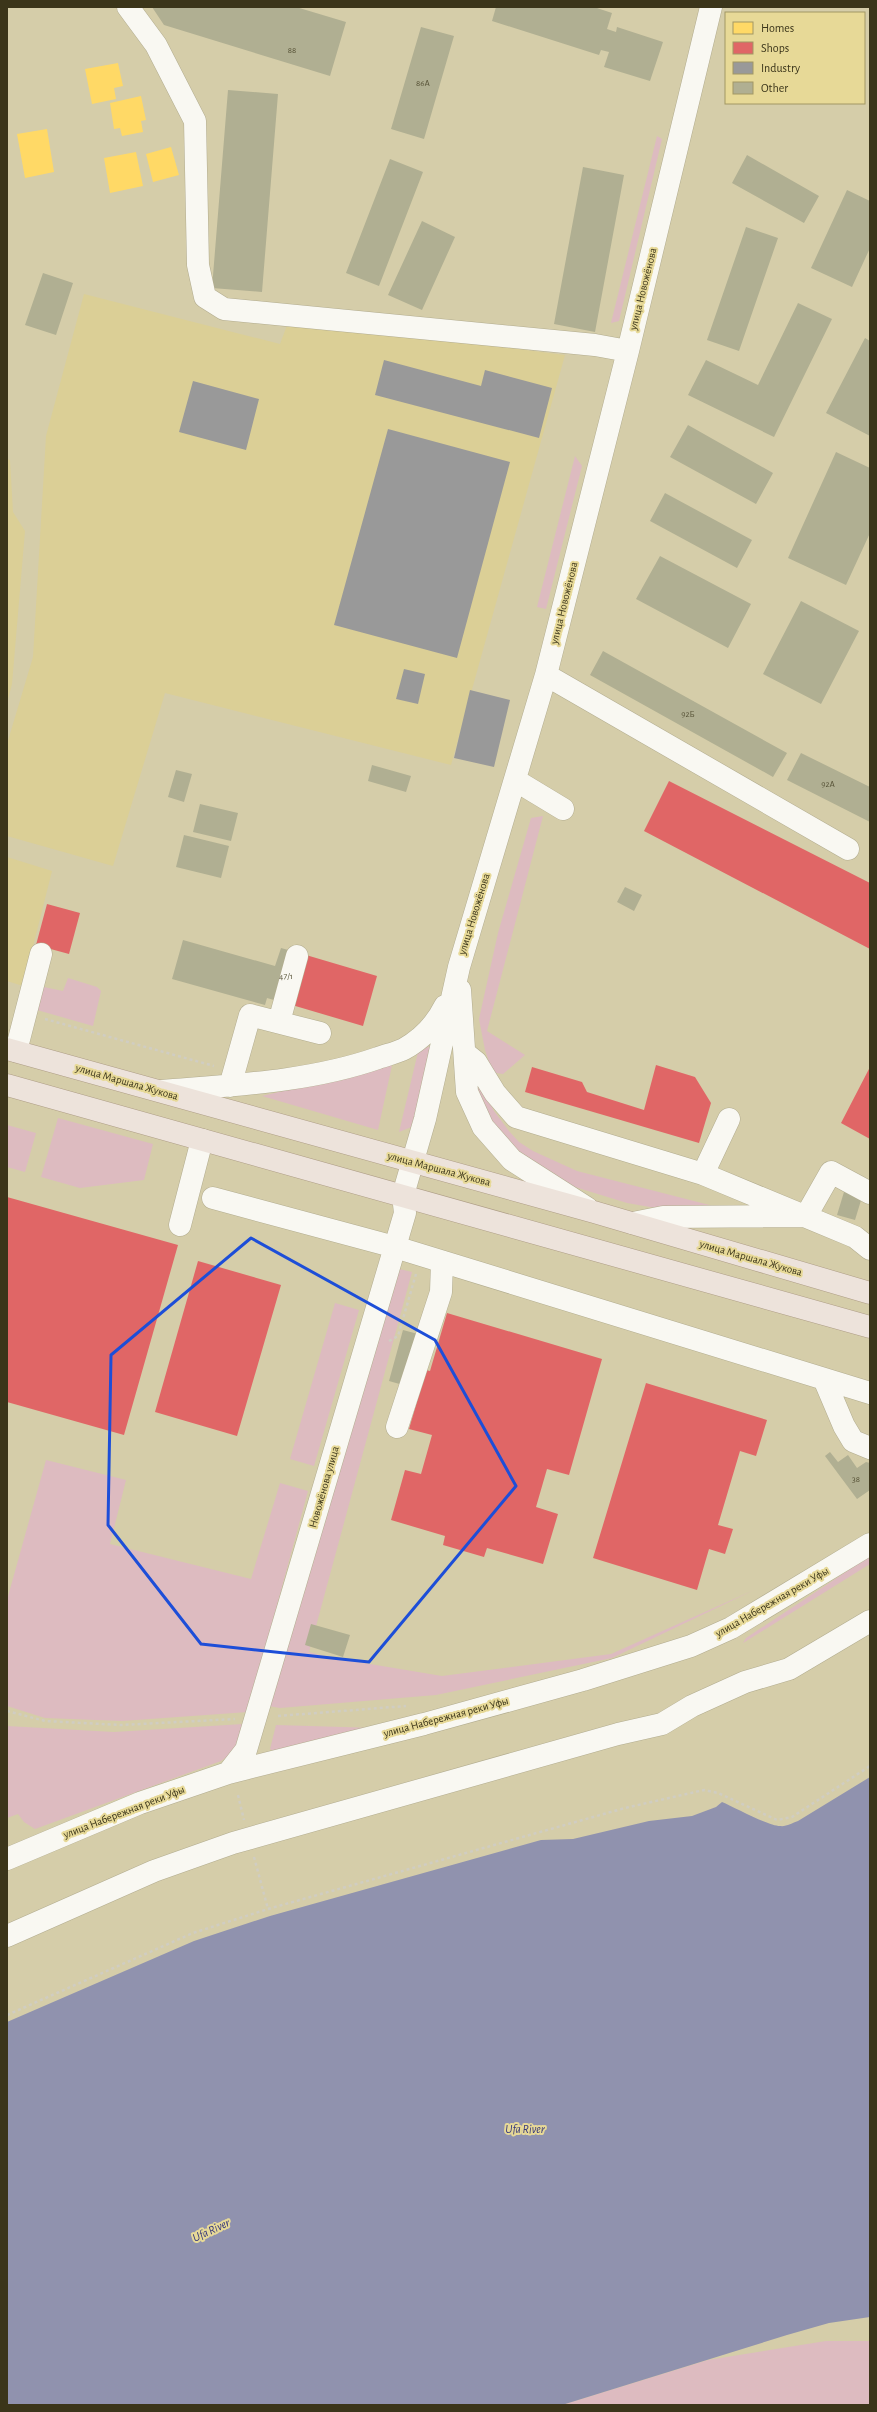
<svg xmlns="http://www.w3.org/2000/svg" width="877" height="2412" viewBox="0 0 877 2412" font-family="'Alegreya Sans',sans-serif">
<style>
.built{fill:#dbcf96}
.green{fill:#ddbbc0}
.water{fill:#9092ae}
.homes{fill:#ffd966}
.shops{fill:#e06666}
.industry{fill:#999}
.building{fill:#b0af92}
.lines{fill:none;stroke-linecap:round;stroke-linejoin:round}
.minor-casing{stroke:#b2ac8f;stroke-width:23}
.major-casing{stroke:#ae9d86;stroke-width:23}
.path{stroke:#d0cdc2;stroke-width:2.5;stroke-dasharray:3 3;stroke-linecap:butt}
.minor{stroke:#f9f8f2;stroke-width:22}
.major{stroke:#ede3db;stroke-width:22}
.marked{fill:none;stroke:#1d4ed8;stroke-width:3;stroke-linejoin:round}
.labels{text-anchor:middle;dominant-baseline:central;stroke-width:4;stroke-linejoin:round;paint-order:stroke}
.number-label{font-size:9px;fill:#585438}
.street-label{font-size:11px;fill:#3b351a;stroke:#e7d997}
.water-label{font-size:12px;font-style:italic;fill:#35377c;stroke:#e7d997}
</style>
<rect width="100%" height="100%" fill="#d5cda9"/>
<path class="built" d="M 84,294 L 280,344 L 289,320 L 565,355 L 451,765 L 165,693 L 113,866 L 7,836 L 7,744 L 33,657 L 46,436 Z
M 7,459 L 10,460 L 13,512 L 25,531 L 12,684 L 7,703 Z
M 7,857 L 52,871 L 23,986 L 7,981 Z"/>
<path class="green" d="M 657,136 L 662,139 L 619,321 L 611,323 Z
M 575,456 L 582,466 L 546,609 L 537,607 Z
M 543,816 L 487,1031 L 525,1055 L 503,1074 L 496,1073 L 490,1065 L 485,1050 L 479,1019 L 498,933 L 531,818 Z
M 68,978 L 97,987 L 101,991 L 93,1026 L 30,1008 L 39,986 L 63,991 Z
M 434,1044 L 414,1126 L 399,1132 L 418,1052 Z
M 394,1056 L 378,1130 L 262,1096 L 300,1087 Z
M 472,1078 L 478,1079 L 494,1111 L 509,1131 L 519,1142 L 533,1151 L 577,1171 L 760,1218 L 759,1226 L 627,1203 L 562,1183 L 516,1156 L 485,1121 Z
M 58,1118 L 153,1144 L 144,1180 L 80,1188 L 41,1177 Z
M 7,1125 L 36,1133 L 25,1172 L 7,1167 Z
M 395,1268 L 412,1272 L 309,1652 L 328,1657 L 442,1676 L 611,1654 L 754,1590 L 612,1658 L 436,1695 L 280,1708 L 268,1706 Z
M 335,1303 L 359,1310 L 314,1466 L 290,1459 Z
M 46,1460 L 126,1480 L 110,1544 L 251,1579 L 280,1483 L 308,1491 L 248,1712 L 122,1721 L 45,1718 L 7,1706 L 7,1600 Z
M 870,1556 L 870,1564 L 743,1643 L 746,1638 Z
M 243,1724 L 234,1752 L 221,1761 L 35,1829 L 24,1822 L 18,1814 L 7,1818 L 7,1726 L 114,1732 Z
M 276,1725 L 376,1728 L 276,1753 L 270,1749 Z
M 826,2341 L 870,2341 L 870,2405 L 562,2405 L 708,2360 Z"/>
<path class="water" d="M 870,1777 L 870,2317 L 829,2323 L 787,2335 L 562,2405 L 7,2405 L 7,2022 L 194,1941 L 270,1916 L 541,1840 L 573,1839 L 649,1821 L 692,1816 L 716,1807 L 722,1802 C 734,1807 768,1826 780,1826 C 786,1827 792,1823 798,1821 Z"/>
<path class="homes" d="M 118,63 L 123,86 L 114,88 L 116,99 L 92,104 L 85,69 Z
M 141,96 L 146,120 L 141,121 L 143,132 L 122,136 L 120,128 L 114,129 L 110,103 Z
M 47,129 L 54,172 L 25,178 L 17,134 Z
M 171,147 L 179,175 L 153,182 L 146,154 Z
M 136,152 L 143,186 L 110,193 L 104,158 Z"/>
<path class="shops" d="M 669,781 L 870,883 L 870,949 L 644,831 Z
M 47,904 L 80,913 L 69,954 L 36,945 Z
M 306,955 L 377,976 L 363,1026 L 292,1005 Z
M 656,1065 L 695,1077 L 711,1103 L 699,1143 L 525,1092 L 532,1067 L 582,1082 L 587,1092 L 644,1110 Z
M 870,1067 L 870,1139 L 841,1123 Z
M 7,1197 L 178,1245 L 124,1435 L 7,1402 Z
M 198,1261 L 281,1285 L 237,1436 L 155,1412 Z
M 447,1313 L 602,1359 L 569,1475 L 547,1469 L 536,1507 L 558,1514 L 543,1564 L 487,1548 L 484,1557 L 443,1545 L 445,1536 L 391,1520 L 405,1470 L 421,1474 L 432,1435 L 409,1429 L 426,1370 L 430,1371 Z
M 646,1383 L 767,1420 L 756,1456 L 740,1451 L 718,1525 L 733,1529 L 725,1554 L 709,1549 L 697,1590 L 593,1558 Z"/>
<path class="industry" d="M 384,360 L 481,386 L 485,370 L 552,388 L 539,438 L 375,395 Z
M 193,381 L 259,399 L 246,450 L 179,432 Z
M 388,429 L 510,462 L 457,658 L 334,625 Z
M 404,669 L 425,674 L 418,704 L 396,699 Z
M 470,690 L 510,700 L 494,767 L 454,758 Z"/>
<path class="building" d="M 152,7 L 296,7 L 346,22 L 330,76 L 164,25 Z
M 496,7 L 594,7 L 612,13 L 607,29 L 616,32 L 617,27 L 663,42 L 650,81 L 604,67 L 609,52 L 601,50 L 599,55 L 492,21 Z
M 421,27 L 454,36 L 424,139 L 391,129 Z
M 228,90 L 278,94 L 262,292 L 212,288 Z
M 747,155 L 819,196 L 804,223 L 732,183 Z
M 390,159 L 423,172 L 379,286 L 346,273 Z
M 583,167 L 624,175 L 595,332 L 554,324 Z
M 847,190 L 870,201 L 870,248 L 852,287 L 811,268 Z
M 422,221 L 455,237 L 422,310 L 388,295 Z
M 746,227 L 778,238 L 739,351 L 707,340 Z
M 43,273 L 73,283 L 56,335 L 25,325 Z
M 798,303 L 832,319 L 774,437 L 688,395 L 706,360 L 758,385 Z
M 865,338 L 870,341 L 870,436 L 826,413 Z
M 688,425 L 773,473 L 756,504 L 670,457 Z
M 836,452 L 870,468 L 870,533 L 846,585 L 788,558 Z
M 665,493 L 752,540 L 737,568 L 650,521 Z
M 660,556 L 751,604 L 728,648 L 636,599 Z
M 801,601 L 859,631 L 821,704 L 763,674 Z
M 603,651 L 787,753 L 773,777 L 590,675 Z
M 801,753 L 870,787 L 870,822 L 787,780 Z
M 372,765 L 411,776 L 406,792 L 368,781 Z
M 176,770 L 192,774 L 184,802 L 168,797 Z
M 200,804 L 238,813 L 231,841 L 193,832 Z
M 184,835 L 229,846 L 221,878 L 176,867 Z
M 625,887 L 642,895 L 634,911 L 617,902 Z
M 183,940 L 275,966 L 281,948 L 306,955 L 291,1005 L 267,998 L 265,1005 L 172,979 Z
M 844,1192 L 862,1197 L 855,1220 L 837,1215 Z
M 403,1330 L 418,1334 L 403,1385 L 389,1381 Z
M 830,1452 L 838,1462 L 848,1455 L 857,1468 L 866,1462 L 870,1463 L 870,1490 L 857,1499 L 825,1456 Z
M 311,1624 L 350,1635 L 343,1657 L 305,1645 Z"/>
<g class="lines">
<defs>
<path id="minor" d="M 128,7 L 156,45 L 195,121 L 198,265 L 205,297 L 224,309 L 595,345 L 628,351
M 546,675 L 848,849
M 515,780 L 563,809
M 460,990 L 467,1092 L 483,1127 L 512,1160 L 587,1208
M 279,1022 L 297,956
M 16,1051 L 41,954
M 466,1054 L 476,1062 L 495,1093 L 516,1117 L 703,1174 L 855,1237 L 870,1249
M 230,1086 L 250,1015 L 320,1033
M 162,1091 C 234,1085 309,1082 378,1058 C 386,1055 396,1053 404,1049 C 422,1039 436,1024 445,1006
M 703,1174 L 729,1119
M 213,1198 L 395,1247 L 870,1393
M 633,1223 L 663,1217 L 806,1216 L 831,1172 L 870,1193
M 180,1225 L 202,1140
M 824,1379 L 844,1426 L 853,1441 L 870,1448
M 397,1427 L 441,1292 L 442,1262
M 228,1773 L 246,1750 L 405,1213 L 403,1195 L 425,1119 L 459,967 L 546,675 L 628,351 L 711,7
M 7,1859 L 140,1803 L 228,1773 L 424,1724 L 583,1680 L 691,1646 L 731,1628 L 870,1544
M 7,1936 L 154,1871 L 233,1843 L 618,1734 L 662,1724 L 692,1706 L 745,1682 L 789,1669 L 870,1621"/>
<path id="major" d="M 7,1049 L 594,1212 L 870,1293
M 7,1085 L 870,1327"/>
</defs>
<use href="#minor" class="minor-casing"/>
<use href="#major" class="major-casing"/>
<path class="path" d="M 45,1019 L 214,1066
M 389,1341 L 398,1336 L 416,1274
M 7,1711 L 45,1721 L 121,1725 L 235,1719
M 278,1716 L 406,1706
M 238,1795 L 244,1820
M 254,1857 L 268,1909
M 7,2015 L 193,1933 L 268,1909 L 625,1808 L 704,1790 L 718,1793 L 777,1820 L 792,1817 L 870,1766"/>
<use href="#minor" class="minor"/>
<use href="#major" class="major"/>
</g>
<path class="marked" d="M 251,1238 L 435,1340 L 516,1486 L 369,1662 L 201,1644 L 108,1525 L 111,1355 Z"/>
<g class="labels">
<g class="number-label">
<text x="292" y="50">88</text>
<text x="423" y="83">86А</text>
<text x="688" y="714">92Б</text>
<text x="828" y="784">92А</text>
<text x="286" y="976">47/1</text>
<text x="856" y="1479">38</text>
</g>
<g class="street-label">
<text transform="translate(643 289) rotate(-76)">улица Новожёнова</text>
<text transform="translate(564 603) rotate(-76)">улица Новожёнова</text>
<text transform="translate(474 914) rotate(-73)">улица Новожёнова</text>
<text transform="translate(127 1082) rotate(16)">улица Маршала Жукова</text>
<text transform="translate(439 1169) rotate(15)">улица Маршала Жукова</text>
<text transform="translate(751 1258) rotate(16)">улица Маршала Жукова</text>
<text transform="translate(324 1487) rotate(-74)">Новожёнова улица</text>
<text transform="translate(772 1602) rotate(-30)">улица Набережная реки Уфы</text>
<text transform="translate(446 1717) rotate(-15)">улица Набережная реки Уфы</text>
<text transform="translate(124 1812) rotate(-21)">улица Набережная реки Уфы</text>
</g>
<g class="water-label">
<text x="525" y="2129">Ufa River</text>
<text transform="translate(211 2230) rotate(-25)">Ufa River</text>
</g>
</g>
<rect width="877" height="2412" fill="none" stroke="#3b351a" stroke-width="16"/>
<rect x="725" y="12" width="140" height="92" fill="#e7d997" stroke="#a29765"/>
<rect x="733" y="22" width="20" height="12" fill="#ffd966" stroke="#a29765"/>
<text x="761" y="32" font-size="12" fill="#3b351a">Homes</text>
<rect x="733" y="42" width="20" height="12" fill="#e06666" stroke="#a29765"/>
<text x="761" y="52" font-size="12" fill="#3b351a">Shops</text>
<rect x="733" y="62" width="20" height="12" fill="#999999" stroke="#a29765"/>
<text x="761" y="72" font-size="12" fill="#3b351a">Industry</text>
<rect x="733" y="82" width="20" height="12" fill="#b0af92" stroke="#a29765"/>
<text x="761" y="92" font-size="12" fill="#3b351a">Other</text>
</svg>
